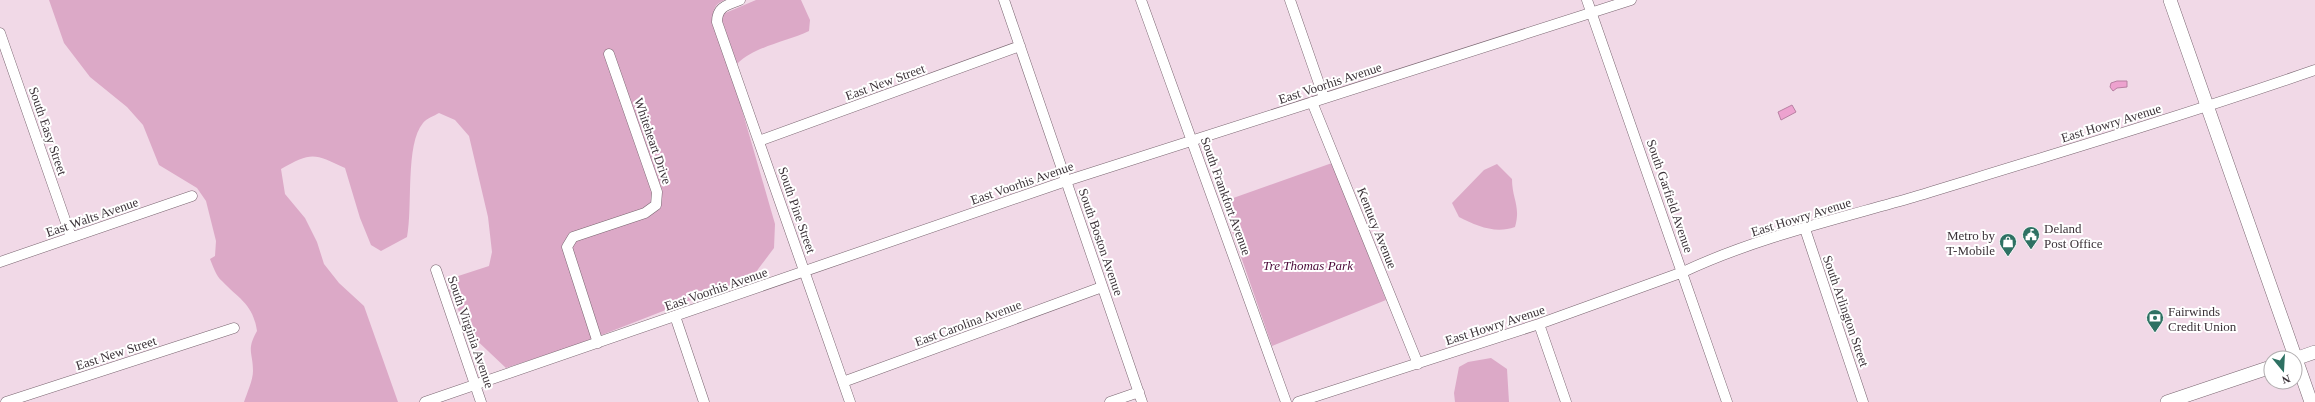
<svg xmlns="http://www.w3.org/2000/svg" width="2315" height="402" viewBox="0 0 2315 402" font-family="'Times New Roman',serif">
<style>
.green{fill:#dca9c7}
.water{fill:#eda2cf;stroke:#b880a2}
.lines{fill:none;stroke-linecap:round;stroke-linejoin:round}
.minor-casing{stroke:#796570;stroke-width:11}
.major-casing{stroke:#796570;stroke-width:14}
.minor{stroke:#fff;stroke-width:10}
.major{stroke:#fff;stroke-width:13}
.labels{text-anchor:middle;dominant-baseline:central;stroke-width:4;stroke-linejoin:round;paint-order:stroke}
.street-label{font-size:13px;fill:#3b3238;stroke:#fff}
.poi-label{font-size:13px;fill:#3b3238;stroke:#fff;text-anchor:start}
.park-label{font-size:13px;font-style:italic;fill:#4b0938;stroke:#fff}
</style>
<rect width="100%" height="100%" fill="#f1d9e7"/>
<path class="green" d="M 49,0 L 725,0 C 713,4 712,13 713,24 L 740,103 L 775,224 L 774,248 L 753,276 L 576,345 L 506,368 L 470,334 L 449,291 L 449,279 L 489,266 L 492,252 L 488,217 L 469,136 L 455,120 L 439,113 C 434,116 427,118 423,123 C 405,144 413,207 407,237 L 381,251 L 371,245 L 360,218 L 345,168 C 315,154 312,151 281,169 L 285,194 L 305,218 L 317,242 L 324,264 L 339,283 L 364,306 L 398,402 L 244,402 C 247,393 253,380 253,371 C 253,352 246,351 257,331 C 253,304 239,299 222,281 C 216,276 213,266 210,259 L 215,256 L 216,241 L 206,201 L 197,188 L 159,165 L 143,125 L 127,107 L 90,77 L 64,43 Z
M 756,0 L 801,0 L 810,20 L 809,31 C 786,42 755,46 737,64 L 722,21 L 723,14 Z
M 1332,163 L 1386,300 L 1272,346 L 1222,202 Z
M 1497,164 L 1512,179 C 1512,199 1521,206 1515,227 C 1495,234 1477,226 1459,217 L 1452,203 L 1484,170 Z
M 1491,358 L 1507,369 L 1509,402 L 1455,402 L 1454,393 L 1459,367 L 1468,362 Z"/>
<path class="water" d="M 2117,81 L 2127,81 L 2127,87 L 2117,88 L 2113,91 L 2110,87 L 2111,83 Z
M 1792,105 L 1796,112 L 1781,120 L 1778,112 Z"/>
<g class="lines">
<defs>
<path id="minor" d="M 740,0 C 728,5 717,6 717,22 L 850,402
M 1004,0 L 1142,402
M 1141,0 L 1286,402
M 1290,0 L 1324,98
M 1587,0 L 1727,402
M 0,33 L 71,237
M 1312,102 L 1418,364
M 759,141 L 1020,46
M 1805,229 L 1863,402
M 0,262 L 192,196
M 436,270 L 481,402
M 675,316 L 704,402
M 1539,324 L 1566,402
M 598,343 L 567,247 L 573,237 L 645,213 L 656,205 L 657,192 L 609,54
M 843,382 L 1102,287
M 6,402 L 234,328
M 425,402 L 1066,181 L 1631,0
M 1110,402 L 1139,392
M 1298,402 L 1539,324 L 1683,272 C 1755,238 1838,219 1914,197 C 2048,156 2182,116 2315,70"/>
<path id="major" d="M 2170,0 L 2311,402
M 2295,359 L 2315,352
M 2167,402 L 2271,367"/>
</defs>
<use href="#minor" class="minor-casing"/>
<use href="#major" class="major-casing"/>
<use href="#minor" class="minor"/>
<use href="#major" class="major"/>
</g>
<defs>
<symbol id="civic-pin" viewBox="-11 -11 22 30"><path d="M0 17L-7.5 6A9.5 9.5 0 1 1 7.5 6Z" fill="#2e7163" stroke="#fff"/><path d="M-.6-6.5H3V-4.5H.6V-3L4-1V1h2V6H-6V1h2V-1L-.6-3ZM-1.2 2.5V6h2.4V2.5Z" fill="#fff"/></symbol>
<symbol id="shop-pin" viewBox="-11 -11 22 30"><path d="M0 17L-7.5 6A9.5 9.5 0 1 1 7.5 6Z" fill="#2e7163" stroke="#fff"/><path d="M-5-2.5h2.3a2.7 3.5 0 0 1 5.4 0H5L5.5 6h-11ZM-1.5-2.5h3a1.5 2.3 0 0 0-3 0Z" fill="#fff"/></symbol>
<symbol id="bank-pin" viewBox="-11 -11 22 30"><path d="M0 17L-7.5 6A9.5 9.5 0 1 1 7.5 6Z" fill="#2e7163" stroke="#fff"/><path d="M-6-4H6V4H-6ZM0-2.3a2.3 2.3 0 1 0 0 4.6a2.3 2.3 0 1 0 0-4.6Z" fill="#fff"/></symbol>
</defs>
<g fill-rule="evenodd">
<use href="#civic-pin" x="2021" y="225" width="20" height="27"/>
<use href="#shop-pin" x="1998" y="232" width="20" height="27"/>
<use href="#bank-pin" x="2145" y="308" width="20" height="27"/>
</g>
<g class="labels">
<g class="street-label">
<text transform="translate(885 82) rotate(-20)">East New Street</text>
<text transform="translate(1330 83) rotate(-18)">East Voorhis Avenue</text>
<text transform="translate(2111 123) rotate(-17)">East Howry Avenue</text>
<text transform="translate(48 131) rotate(71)">South Easy Street</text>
<text transform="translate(653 141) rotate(71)">Whiteheart Drive</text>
<text transform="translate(1022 183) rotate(-19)">East Voorhis Avenue</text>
<text transform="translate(1226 196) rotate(70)">South Frankfort Avenue</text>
<text transform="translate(1670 196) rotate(71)">South Garfield Avenue</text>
<text transform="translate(797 210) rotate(71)">South Pine Street</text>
<text transform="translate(92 217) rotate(-19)">East Walts Avenue</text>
<text transform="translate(1801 217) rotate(-17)">East Howry Avenue</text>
<text transform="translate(1377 228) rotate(68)">Kentucy Avenue</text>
<text transform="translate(1101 242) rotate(71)">South Boston Avenue</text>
<text transform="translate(716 289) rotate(-19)">East Voorhis Avenue</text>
<text transform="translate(1846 311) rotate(71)">South Arlington Street</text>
<text transform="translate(968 323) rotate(-20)">East Carolina Avenue</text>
<text transform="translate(1495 325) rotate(-18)">East Howry Avenue</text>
<text transform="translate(471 332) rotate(71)">South Virginia Avenue</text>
<text transform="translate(116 353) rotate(-18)">East New Street</text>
</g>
<g class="poi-label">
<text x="2044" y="228">Deland<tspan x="2044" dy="15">Post Office</tspan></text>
<text x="1995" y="235" text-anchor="end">Metro by<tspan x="1995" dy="15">T-Mobile</tspan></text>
<text x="2168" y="311">Fairwinds<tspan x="2168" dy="15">Credit Union</tspan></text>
</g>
<g class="park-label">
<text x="1308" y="265">Tre Thomas Park</text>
</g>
</g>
<g transform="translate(2283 370) rotate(162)"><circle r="19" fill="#ffffff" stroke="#b1adaf"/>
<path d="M0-3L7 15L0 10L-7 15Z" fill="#2e7163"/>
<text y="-6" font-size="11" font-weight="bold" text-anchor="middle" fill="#3b3238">N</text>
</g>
</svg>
